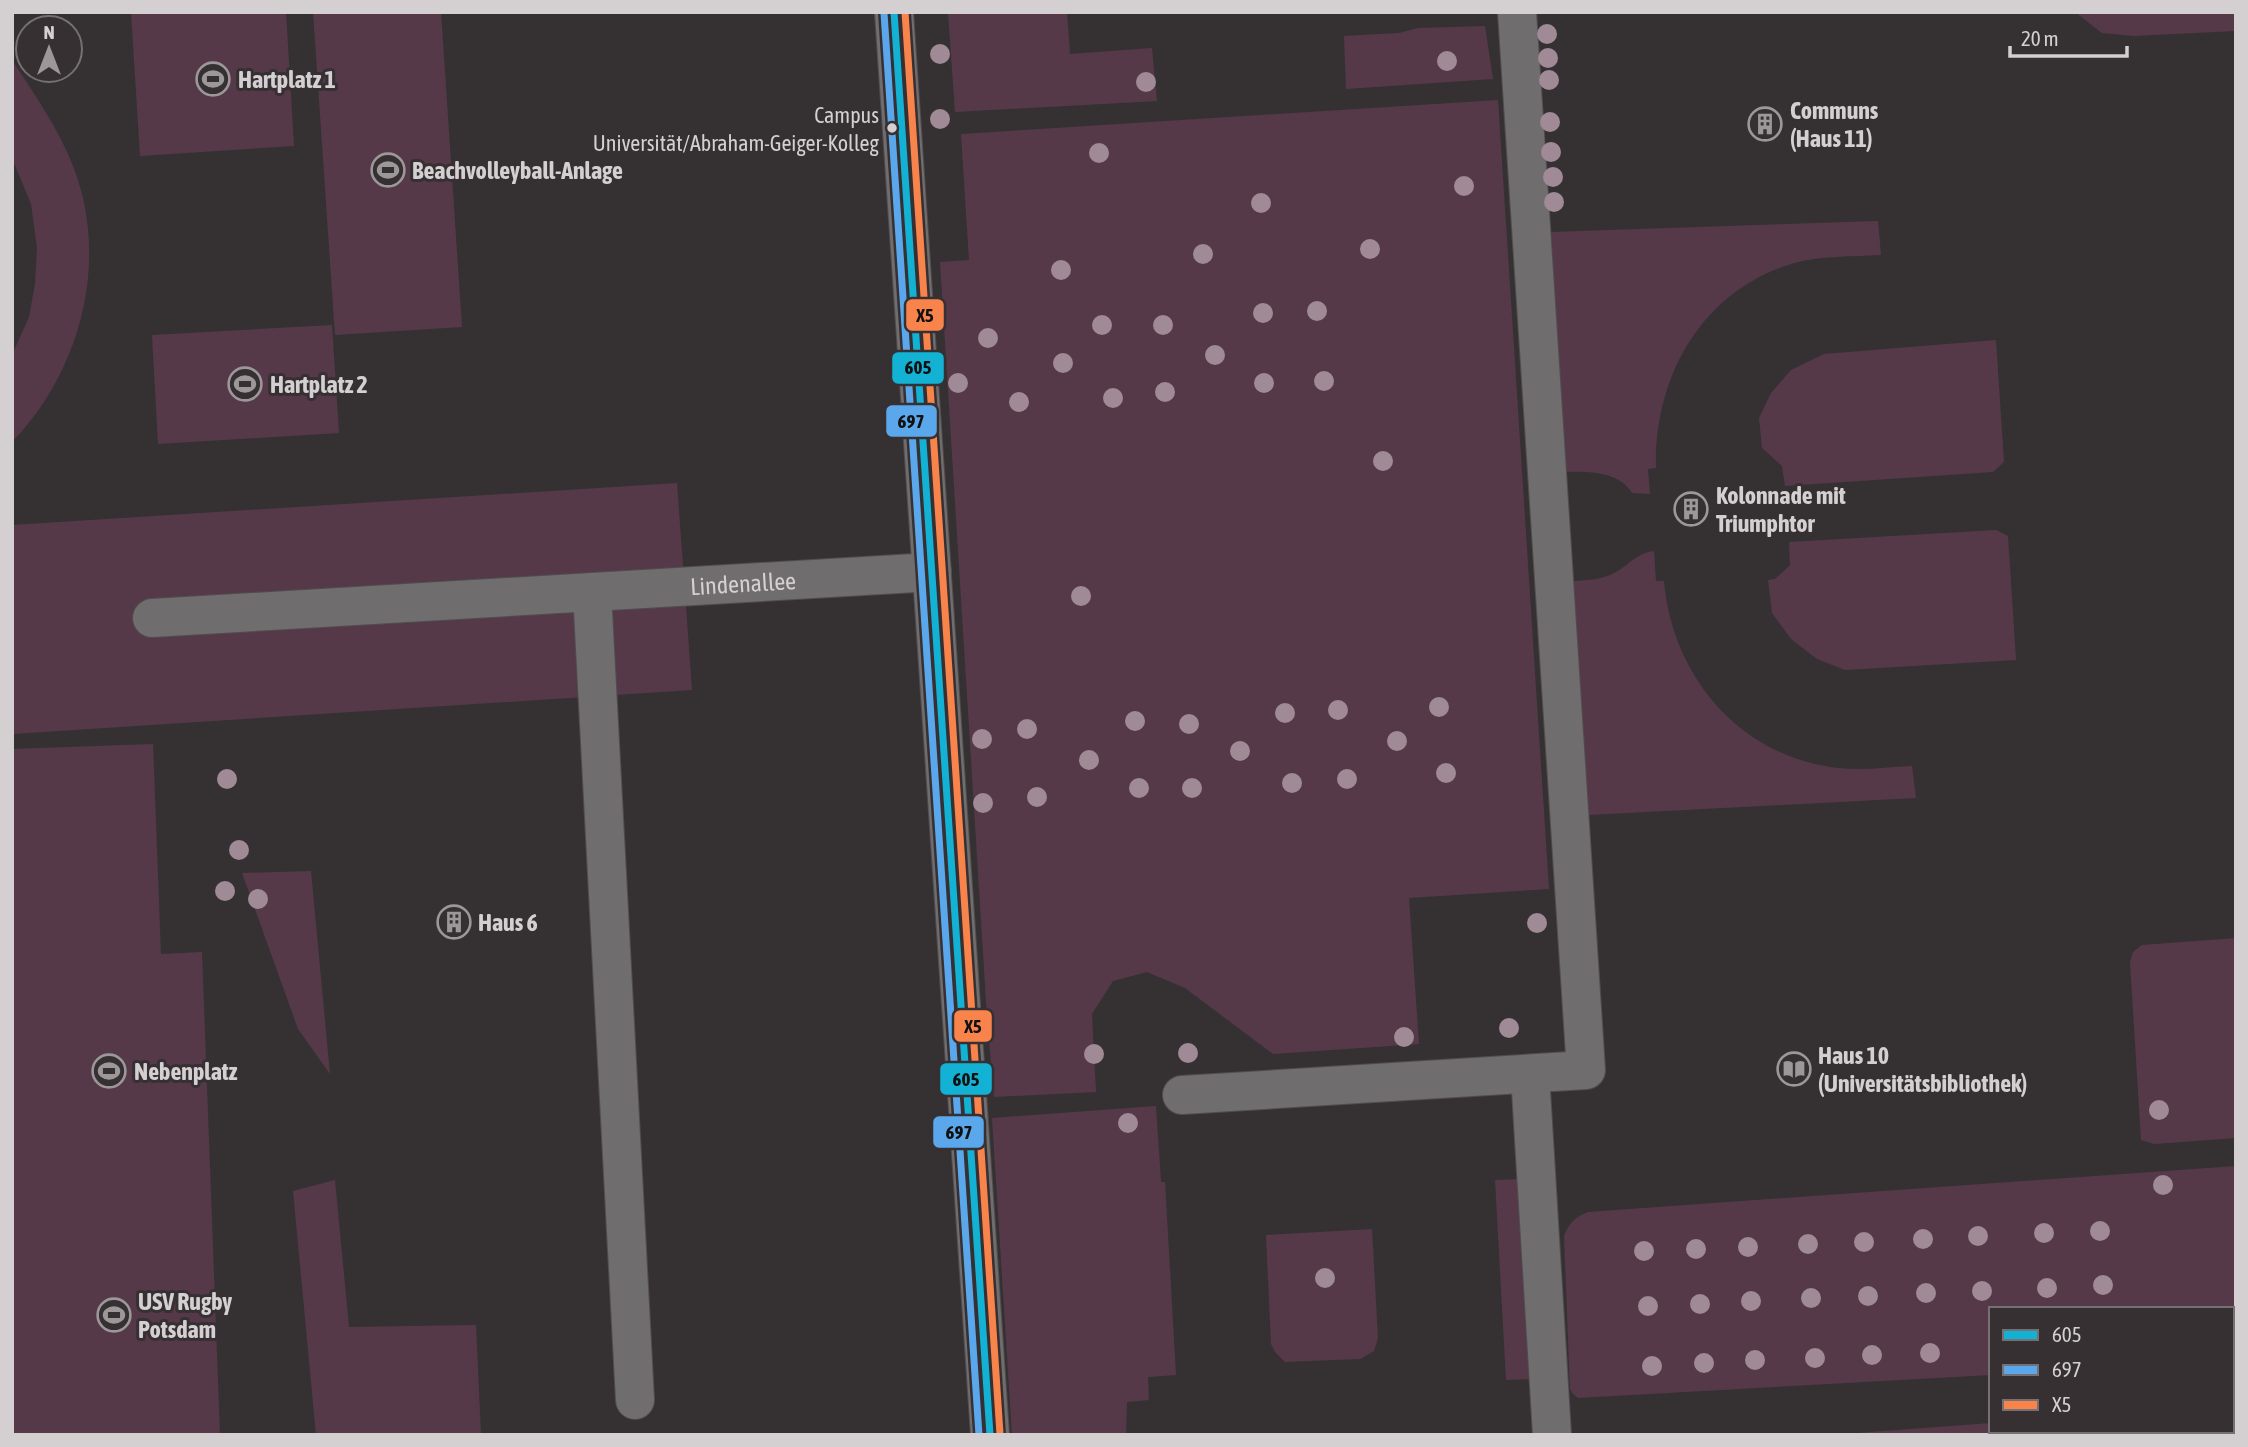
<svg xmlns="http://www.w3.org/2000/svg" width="2248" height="1447" viewBox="0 0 2248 1447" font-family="'Asap Condensed',sans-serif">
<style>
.green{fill:#553949}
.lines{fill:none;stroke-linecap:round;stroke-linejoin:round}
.minor-casing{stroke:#514d4f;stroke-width:40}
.minor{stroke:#706d6f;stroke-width:38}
.bus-1-casing{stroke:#363033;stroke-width:12}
.bus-2-casing{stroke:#363033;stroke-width:12}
.bus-3-casing{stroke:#363033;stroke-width:12}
.bus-1{stroke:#13b2d5;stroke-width:7}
.bus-2{stroke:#5aa8eb;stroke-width:7}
.bus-3{stroke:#f8844c;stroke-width:7}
.tree{fill:#9f8a95}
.bus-dot{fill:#d4d0d2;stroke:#363033;stroke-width:2.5}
.labels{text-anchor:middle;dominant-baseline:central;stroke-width:6;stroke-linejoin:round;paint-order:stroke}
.bus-label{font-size:22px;fill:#d4d0d2;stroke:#363033;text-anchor:end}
.poi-label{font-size:24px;font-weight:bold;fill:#d4d0d2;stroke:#363033;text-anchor:start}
.street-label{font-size:24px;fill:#d4d0d2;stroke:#363033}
.line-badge{stroke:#363033;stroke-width:2.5}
.pale-badge-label{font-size:19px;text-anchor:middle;font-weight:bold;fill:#111}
</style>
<rect width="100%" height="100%" fill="#353133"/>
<path class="green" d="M 131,12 L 286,12 L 294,146 L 140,156 Z
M 313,12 L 441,12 L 462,327 L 335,335 Z
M 948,12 L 1067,12 L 1070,54 L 1152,48 L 1157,101 L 955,112 Z
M 2075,12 L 2236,12 L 2236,31 L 2134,36 L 2102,33 Z
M 1485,26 L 1493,79 L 1346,89 L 1344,36 L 1399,33 L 1418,28 Z
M 12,60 C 35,95 58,128 73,166 C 110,260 81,371 12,442 L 12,355 L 29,317 L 35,284 L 37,248 L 31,204 L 12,158 Z
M 1498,100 L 1549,889 L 1409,898 L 1419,1044 L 1273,1054 L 1185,988 L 1147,972 L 1113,981 L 1092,1014 L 1096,1092 L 994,1097 L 987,1017 L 940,262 L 969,260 L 961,134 Z
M 1878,221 L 1881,255 C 1852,257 1821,255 1791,264 C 1701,292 1654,377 1656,468 L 1648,469 L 1650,494 L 1632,493 C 1619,471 1587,471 1565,472 L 1550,232 Z
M 332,325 L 339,433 L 158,444 L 152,335 Z
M 1996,340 L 2004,462 L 1993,472 L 1785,486 L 1782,466 L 1762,448 L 1759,418 L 1771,393 L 1791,370 L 1824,354 Z
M 677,483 L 692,690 L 12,734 L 12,525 Z
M 1996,530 L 2008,536 L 2016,660 L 1845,670 L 1817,659 L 1791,639 L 1772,613 L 1768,580 L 1775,579 L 1790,565 L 1789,542 Z
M 1654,551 L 1656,581 L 1664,581 C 1672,676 1740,757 1838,768 C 1862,771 1888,767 1912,766 L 1916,798 L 1589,815 L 1573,581 C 1588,580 1602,580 1616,572 C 1630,564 1637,553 1654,551 Z
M 153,744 L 161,954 L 202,952 L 220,1435 L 12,1435 L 12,749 Z
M 311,871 L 330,1074 L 298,1029 L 242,873 Z
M 2236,938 L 2236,1138 L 2154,1144 L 2141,1140 L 2130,962 L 2133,952 L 2142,945 Z
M 1156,1106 L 1161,1182 L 1165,1182 L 1176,1375 L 1148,1377 L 1149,1400 L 1127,1402 L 1126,1435 L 1012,1435 L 992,1118 Z
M 2236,1166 L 2236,1362 L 2232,1362 L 2232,1309 L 1991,1309 L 1991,1375 L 1578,1398 L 1573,1394 L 1570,1389 L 1564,1236 C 1569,1223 1575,1217 1588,1212 Z
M 1522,1179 L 1534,1379 L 1506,1380 L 1495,1180 Z
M 335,1180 L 349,1327 L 476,1325 L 481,1435 L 316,1435 L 293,1191 Z
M 1372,1229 L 1378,1338 L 1374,1351 L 1360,1359 L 1285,1362 L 1275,1352 L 1271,1344 L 1266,1235 Z
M 2232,1406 L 2236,1406 L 2236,1435 L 1830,1435 L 1991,1423 L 1991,1431 L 2232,1431 Z"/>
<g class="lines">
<defs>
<g id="minor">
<path d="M 894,12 L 990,1435"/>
<path d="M 592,592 L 635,1400"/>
<path id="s1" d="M 152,618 L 932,572"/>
<path d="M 1530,1074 L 1552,1435"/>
<path d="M 1182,1095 L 1586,1070 L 1517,12"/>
</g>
</defs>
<use href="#minor" class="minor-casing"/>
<use href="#minor" class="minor"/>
<defs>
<path id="bus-1" d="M 894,12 L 990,1435"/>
<path id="bus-2" d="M 884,13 L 979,1435"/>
<path id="bus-3" d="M 905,12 L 1000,1434"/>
</defs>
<use href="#bus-1" class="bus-1-casing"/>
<use href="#bus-2" class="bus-2-casing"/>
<use href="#bus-3" class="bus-3-casing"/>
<use href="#bus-1" class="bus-1"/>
<use href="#bus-2" class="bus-2"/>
<use href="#bus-3" class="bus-3"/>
</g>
<g class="tree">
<circle cx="1547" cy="34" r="10"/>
<circle cx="940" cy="54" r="10"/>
<circle cx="1548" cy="58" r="10"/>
<circle cx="1447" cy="61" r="10"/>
<circle cx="1549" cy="80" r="10"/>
<circle cx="1146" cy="82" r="10"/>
<circle cx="940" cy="119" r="10"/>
<circle cx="1550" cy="122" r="10"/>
<circle cx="1551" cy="152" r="10"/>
<circle cx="1099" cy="153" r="10"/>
<circle cx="1553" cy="177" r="10"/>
<circle cx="1464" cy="186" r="10"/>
<circle cx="1554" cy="202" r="10"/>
<circle cx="1261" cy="203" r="10"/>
<circle cx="1370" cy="249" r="10"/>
<circle cx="1203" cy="254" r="10"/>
<circle cx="1061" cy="270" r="10"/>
<circle cx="1317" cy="311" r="10"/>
<circle cx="1263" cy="313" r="10"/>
<circle cx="1102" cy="325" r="10"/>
<circle cx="1163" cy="325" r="10"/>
<circle cx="988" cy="338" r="10"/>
<circle cx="1215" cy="355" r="10"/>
<circle cx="1063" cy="363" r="10"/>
<circle cx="1324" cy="381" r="10"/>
<circle cx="958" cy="383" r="10"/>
<circle cx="1264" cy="383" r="10"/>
<circle cx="1165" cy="392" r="10"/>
<circle cx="1113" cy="398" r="10"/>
<circle cx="1019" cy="402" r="10"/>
<circle cx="1383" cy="461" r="10"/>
<circle cx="1081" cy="596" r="10"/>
<circle cx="1439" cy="707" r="10"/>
<circle cx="1338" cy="710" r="10"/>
<circle cx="1285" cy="713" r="10"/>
<circle cx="1135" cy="721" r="10"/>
<circle cx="1189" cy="724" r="10"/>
<circle cx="1027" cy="729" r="10"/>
<circle cx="982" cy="739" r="10"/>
<circle cx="1397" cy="741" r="10"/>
<circle cx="1240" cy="751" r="10"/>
<circle cx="1089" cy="760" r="10"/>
<circle cx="1446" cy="773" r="10"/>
<circle cx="227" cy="779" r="10"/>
<circle cx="1347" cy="779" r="10"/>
<circle cx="1292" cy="783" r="10"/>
<circle cx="1139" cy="788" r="10"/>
<circle cx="1192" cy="788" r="10"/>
<circle cx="1037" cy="797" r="10"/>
<circle cx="983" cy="803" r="10"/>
<circle cx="239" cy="850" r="10"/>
<circle cx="225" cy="891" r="10"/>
<circle cx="258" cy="899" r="10"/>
<circle cx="1537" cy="923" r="10"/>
<circle cx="1509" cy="1028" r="10"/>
<circle cx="1404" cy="1037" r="10"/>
<circle cx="1188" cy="1053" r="10"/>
<circle cx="1094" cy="1054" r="10"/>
<circle cx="2159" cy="1110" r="10"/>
<circle cx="1128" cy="1123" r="10"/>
<circle cx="2163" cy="1185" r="10"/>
<circle cx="2100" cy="1231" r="10"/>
<circle cx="2044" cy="1233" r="10"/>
<circle cx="1978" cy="1236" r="10"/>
<circle cx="1923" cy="1239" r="10"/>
<circle cx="1864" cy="1242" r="10"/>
<circle cx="1808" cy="1244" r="10"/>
<circle cx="1748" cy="1247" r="10"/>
<circle cx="1696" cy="1249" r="10"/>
<circle cx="1644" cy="1251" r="10"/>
<circle cx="1325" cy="1278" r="10"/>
<circle cx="2103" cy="1285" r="10"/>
<circle cx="2047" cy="1288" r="10"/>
<circle cx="1982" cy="1291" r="10"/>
<circle cx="1926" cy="1293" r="10"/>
<circle cx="1868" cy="1296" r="10"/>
<circle cx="1811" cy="1298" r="10"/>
<circle cx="1751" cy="1301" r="10"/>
<circle cx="1700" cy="1304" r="10"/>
<circle cx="1648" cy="1306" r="10"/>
<circle cx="1930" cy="1353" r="10"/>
<circle cx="1872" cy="1355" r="10"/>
<circle cx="1815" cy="1358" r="10"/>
<circle cx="1755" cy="1360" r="10"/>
<circle cx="1704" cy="1363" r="10"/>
<circle cx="1652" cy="1366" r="10"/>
</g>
<defs>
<symbol id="stadium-ring" viewBox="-11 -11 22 22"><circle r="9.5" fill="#363033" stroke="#9c989a" stroke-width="1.5"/><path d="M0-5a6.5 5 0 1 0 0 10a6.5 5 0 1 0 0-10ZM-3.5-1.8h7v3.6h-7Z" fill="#9c989a"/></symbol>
<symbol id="building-ring" viewBox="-11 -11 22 22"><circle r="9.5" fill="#363033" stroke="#9c989a" stroke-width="1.5"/><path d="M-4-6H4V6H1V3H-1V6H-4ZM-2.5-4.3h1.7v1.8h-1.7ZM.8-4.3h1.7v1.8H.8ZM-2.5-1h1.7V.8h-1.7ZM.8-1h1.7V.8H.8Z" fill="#9c989a"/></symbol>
<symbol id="library-ring" viewBox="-11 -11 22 22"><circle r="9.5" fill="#363033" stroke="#9c989a" stroke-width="1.5"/><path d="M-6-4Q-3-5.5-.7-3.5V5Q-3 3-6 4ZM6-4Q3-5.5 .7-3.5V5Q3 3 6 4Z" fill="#9c989a"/></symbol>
</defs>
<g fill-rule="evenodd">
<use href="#stadium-ring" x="194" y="60" width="38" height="38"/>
<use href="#building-ring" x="1746" y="105" width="38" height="38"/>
<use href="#stadium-ring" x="369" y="151" width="38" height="38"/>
<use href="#stadium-ring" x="226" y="365" width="38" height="38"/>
<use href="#building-ring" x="1672" y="490" width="38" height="38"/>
<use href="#building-ring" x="435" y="903" width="38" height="38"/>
<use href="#library-ring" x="1775" y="1050" width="38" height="38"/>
<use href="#stadium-ring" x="90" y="1052" width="38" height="38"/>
<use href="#stadium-ring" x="95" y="1296" width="38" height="38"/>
</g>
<circle class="bus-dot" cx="892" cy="128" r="6"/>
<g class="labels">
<g class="bus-label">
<text x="879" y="115">Campus<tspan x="879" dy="28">Universität/Abraham-Geiger-Kolleg</tspan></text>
</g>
<g class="poi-label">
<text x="238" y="79">Hartplatz 1</text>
<text x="1790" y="110">Communs<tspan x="1790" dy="28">(Haus 11)</tspan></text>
<text x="412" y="170">Beachvolleyball-Anlage</text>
<text x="270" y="384">Hartplatz 2</text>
<text x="1716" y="495">Kolonnade mit<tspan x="1716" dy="28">Triumphtor</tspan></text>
<text x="478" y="922">Haus 6</text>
<text x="1818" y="1055">Haus 10<tspan x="1818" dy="28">(Universitätsbibliothek)</tspan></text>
<text x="134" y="1071">Nebenplatz</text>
<text x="138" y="1301">USV Rugby<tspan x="138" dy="28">Potsdam</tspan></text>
</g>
<g class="street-label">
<text stroke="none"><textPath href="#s1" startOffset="592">Lindenallee</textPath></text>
</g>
</g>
<g class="line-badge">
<rect x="905" y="298" width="40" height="34" rx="7" fill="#f8844c"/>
<rect x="891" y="351" width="54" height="34" rx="7" fill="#13b2d5"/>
<rect x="885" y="404" width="53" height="34" rx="7" fill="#5aa8eb"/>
<rect x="953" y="1009" width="40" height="34" rx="7" fill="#f8844c"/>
<rect x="939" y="1062" width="54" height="34" rx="7" fill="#13b2d5"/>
<rect x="932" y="1115" width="53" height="34" rx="7" fill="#5aa8eb"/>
</g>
<g class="pale-badge-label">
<text x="925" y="322">X5</text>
<text x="918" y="374">605</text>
<text x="911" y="428">697</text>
<text x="973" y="1033">X5</text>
<text x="966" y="1086">605</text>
<text x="959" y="1139">697</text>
</g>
<rect width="2248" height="1447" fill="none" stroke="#d4d0d2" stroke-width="28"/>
<rect x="1989" y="1307" width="245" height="126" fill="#363033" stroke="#757073" stroke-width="2"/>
<rect x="2003" y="1330" width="35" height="10" fill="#13b2d5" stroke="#757073" stroke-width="2"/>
<text x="2052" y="1342" font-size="21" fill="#d4d0d2">605</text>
<rect x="2003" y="1365" width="35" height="10" fill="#5aa8eb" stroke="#757073" stroke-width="2"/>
<text x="2052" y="1377" font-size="21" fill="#d4d0d2">697</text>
<rect x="2003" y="1400" width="35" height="10" fill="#f8844c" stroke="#757073" stroke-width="2"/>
<text x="2052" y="1412" font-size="21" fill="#d4d0d2">X5</text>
<g transform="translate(49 49)"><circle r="33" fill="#363033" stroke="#757073" stroke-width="2"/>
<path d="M0-5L12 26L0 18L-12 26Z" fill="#9c989a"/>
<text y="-10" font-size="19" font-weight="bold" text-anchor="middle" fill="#d4d0d2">N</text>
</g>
<path d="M2010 46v10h117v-10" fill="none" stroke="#d4d0d2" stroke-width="3.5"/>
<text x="2021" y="46" font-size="21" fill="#d4d0d2" stroke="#363033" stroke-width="5" paint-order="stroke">20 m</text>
</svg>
